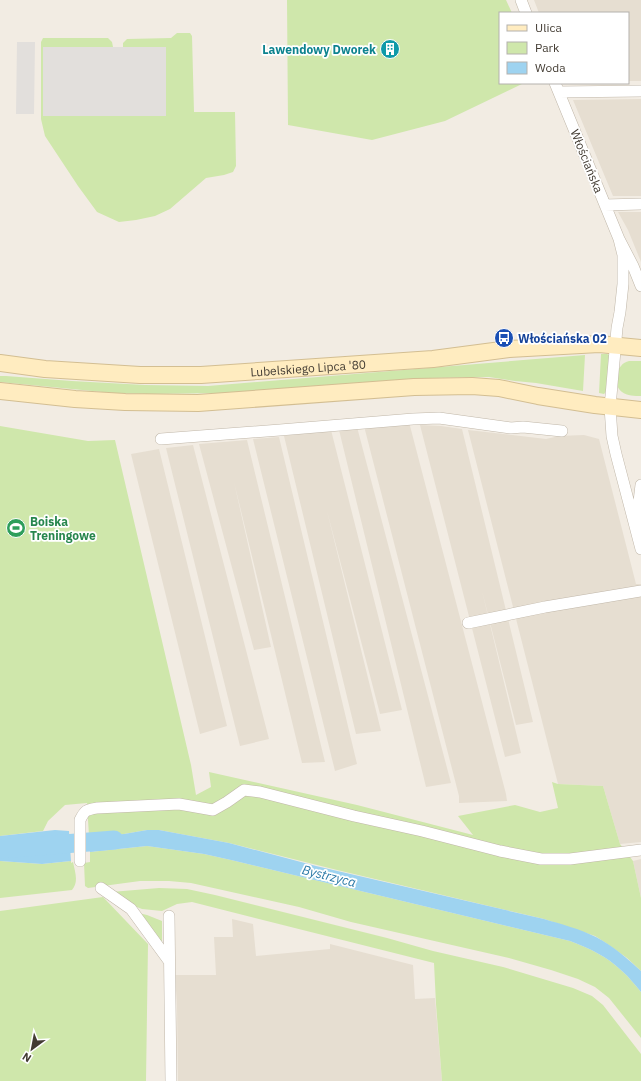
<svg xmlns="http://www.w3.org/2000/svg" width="641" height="1081" viewBox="0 0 641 1081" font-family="'IBM Plex Sans',sans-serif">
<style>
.residential{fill:#e6ded1}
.green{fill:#cfe7ab}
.parking{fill:#e2dfdc}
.water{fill:#9ed3f0}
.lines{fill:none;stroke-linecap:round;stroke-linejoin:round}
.river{stroke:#9ed3f0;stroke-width:19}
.minor-casing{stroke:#c0b7a9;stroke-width:12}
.secondary-casing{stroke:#d3be92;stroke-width:18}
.minor{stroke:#fff;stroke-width:11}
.secondary{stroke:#ffecc0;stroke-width:16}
.labels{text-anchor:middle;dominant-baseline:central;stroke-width:3.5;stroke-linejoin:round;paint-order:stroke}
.culture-label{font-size:12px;font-weight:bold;fill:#0d838f;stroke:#fff;text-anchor:end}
.street-label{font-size:12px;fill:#433c33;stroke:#fff}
.transit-label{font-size:12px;font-weight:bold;fill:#164399;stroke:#fff;text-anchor:start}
.leisure-label{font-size:12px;font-weight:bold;fill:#27864d;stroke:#fff;text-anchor:start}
.water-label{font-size:13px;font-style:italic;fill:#2c7aa7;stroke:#fff}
</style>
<rect width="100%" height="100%" fill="#f2ece3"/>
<path class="residential" d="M 534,0 L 641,0 L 641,81 L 628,81 L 628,13 L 539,13 Z
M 641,99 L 641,196 L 613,196 L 573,100 Z
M 618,212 L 641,212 L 641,262 L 628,230 Z
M 409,422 L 506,794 L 507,801 L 459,803 L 459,796 L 364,426 Z
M 420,425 L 441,426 L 462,429 L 533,722 L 516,725 L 482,591 L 521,753 L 505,757 Z
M 357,427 L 451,783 L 426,787 L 339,430 Z
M 331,430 L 402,710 L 380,714 L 327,511 L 381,731 L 356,734 L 284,436 Z
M 468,430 L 546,439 L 559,436 L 584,435 L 599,439 L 636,584 L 641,584 L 641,842 L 620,844 L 603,786 L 558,784 Z
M 279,437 L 357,764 L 335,771 L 253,439 Z
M 247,440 L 325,762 L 302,763 L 234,482 L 271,647 L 254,650 L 199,444 Z
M 193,445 L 269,739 L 240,746 L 166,448 Z
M 159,449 L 227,726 L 200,734 L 131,454 Z
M 641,859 L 641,898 L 633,861 Z
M 232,919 L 253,924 L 256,956 L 330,949 L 330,944 L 413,965 L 415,999 L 435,998 L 442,1081 L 178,1081 L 177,1006 L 175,975 L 216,975 L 214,937 L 233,937 Z"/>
<path class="green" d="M 287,0 L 506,0 L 512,13 L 500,13 L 500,83 L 524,83 L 445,121 L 372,140 L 288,125 Z
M 177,33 L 190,33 L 192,36 L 194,112 L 235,112 L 236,166 L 233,172 L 224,175 L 206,178 L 170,209 L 155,216 L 136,220 L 119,222 L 97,212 L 78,186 L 45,136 L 41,119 L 41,42 L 43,38 L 108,38 L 112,42 L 113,47 L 43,47 L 166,116 L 165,47 L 123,47 L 123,43 L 127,39 L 171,38 Z
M 601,354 L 607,354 L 609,355 L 609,358 L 606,391 L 605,393 L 604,394 L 599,393 Z
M 585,355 L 583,391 L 536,383 L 515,381 L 489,377 L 429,378 L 226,393 L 147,394 L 113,393 L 0,382 L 0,376 L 6,376 L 72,381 L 145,385 L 208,386 Z
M 629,361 L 641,361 L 641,396 C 635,396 627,396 622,392 C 614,386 615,372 621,366 C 623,363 626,362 629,361 Z
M 0,426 L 88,441 L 115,440 L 191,765 L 196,795 L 211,787 L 209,772 L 357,805 L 473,835 L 458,816 L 515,805 L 540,812 L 558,808 L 552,782 L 558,784 L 603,786 L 620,844 L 633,861 L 641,898 L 641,971 L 627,958 L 606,943 L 595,936 L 544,919 L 337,870 L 229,843 L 159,830 L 147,830 L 124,834 L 89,836 L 87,803 L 65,805 L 48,821 L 43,831 L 0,836 Z
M 147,846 L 204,854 L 231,860 L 570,941 C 591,949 606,956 622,971 C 629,977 635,985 641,992 L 641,1038 L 609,998 L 595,987 L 578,979 L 551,970 L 509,958 L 351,922 L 299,907 L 191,883 L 169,881 L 140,881 L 88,888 L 85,886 L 84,863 L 90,862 L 90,852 Z
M 0,861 L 42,864 L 71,861 L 71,863 L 73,862 C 75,872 79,882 72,890 L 0,898 Z
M 159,888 L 187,889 L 215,895 L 387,938 L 433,951 L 503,967 L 573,988 L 592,996 L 603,1005 L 641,1054 L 641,1081 L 442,1081 L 436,1004 L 434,963 L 192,902 L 177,904 L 162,911 L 142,909 L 129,904 L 111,892 Z
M 103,897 L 148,944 L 146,1081 L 0,1081 L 0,911 Z
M 138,913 L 147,915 L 162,921 L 162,948 Z"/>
<path class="parking" d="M 17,42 L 35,42 L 34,114 L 16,114 Z
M 43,47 L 166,47 L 166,116 L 43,116 Z"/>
<path class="water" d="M 55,830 L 69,831 L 71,861 L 42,864 L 0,861 L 0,836 Z
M 147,830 L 159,830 L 229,843 L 316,866 L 544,919 C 561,924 580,929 596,937 C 613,946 627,958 641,971 L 641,992 C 635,985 629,977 622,971 C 606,956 591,949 570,941 L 231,860 L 204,854 L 147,846 L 90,852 L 89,836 L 124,834 Z"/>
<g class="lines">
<path class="river" d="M 0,849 L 114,840"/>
<defs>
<path id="minor" d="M 521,0 L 526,13
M 555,83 L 619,239 L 633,266 L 641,286
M 559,92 L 641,91
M 605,205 L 641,204
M 619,239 L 623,255 L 623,284 L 620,312 L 617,328 L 610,407 L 612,436 L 616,454 L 641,549
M 161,439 L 280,430 L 413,419 L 439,418 L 511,428 L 523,427 L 562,431
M 638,523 L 638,510 L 641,485
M 468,623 L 545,607 L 641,591
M 80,861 L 80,820 C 85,810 86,810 97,808 L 179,804 L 213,810 L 227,802 L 244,790 L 260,792 L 354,816 L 422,831 L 500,851 L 541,859 L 570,859 L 641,850
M 101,888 L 131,909 L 169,961
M 169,916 L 171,1081"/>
<g id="secondary">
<path id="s1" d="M 0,363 L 45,369 L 140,375 L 201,375 L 433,359 L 509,349 L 599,344 L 641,348"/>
<path d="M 0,391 L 75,399 L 125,402 L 198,403 L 414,387 L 472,386 L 499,388 L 538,396 L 595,405 L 641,410"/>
</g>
</defs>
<use href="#minor" class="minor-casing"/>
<use href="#secondary" class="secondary-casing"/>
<use href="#minor" class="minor"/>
<use href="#secondary" class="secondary"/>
</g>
<defs>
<symbol id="building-disc" viewBox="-11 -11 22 22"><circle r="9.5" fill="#0f9aa8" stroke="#fff"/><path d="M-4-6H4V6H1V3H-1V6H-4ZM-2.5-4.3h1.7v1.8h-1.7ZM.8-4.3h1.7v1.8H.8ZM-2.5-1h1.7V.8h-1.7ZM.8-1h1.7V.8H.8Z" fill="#fff"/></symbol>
<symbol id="bus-disc" viewBox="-11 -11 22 22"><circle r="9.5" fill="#1a4fb4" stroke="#fff"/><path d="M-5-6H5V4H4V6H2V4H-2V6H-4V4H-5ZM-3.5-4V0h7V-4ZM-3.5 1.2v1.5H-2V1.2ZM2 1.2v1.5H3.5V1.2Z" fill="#fff"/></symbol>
<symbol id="stadium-disc" viewBox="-11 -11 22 22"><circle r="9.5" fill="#2e9e5b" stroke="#fff"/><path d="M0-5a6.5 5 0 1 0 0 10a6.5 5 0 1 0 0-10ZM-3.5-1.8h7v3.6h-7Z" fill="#fff"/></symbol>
</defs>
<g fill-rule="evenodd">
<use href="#building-disc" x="379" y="38" width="22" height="22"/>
<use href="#bus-disc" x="493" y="327" width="22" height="22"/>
<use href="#stadium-disc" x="5" y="517" width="22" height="22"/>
</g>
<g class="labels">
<g class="culture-label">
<text x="376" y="49">Lawendowy Dworek</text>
</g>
<g class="street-label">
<text transform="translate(587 161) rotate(68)">Włościańska</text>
<text stroke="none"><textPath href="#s1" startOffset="309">Lubelskiego Lipca '80</textPath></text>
</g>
<g class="transit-label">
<text x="518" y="338">Włościańska 02</text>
</g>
<g class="leisure-label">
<text x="30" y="521">Boiska<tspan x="30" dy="14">Treningowe</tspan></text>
</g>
<g class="water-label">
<text transform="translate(329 876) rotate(14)">Bystrzyca</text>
</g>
</g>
<rect x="499" y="12" width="130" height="72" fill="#ffffff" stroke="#b4b1ad"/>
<rect x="507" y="25" width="20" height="6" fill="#ffecc0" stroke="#b4b1ad"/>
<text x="535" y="32" font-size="12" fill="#433c33">Ulica</text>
<rect x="507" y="42" width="20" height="12" fill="#cfe7ab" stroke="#b4b1ad"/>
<text x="535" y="52" font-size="12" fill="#433c33">Park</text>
<rect x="507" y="62" width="20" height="12" fill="#9ed3f0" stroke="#b4b1ad"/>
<text x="535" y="72" font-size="12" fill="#433c33">Woda</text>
<g transform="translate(32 1049) rotate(212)" stroke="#ffffff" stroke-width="3" paint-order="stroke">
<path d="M0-3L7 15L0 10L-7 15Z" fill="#433c33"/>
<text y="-6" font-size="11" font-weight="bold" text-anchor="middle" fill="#433c33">N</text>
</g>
</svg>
